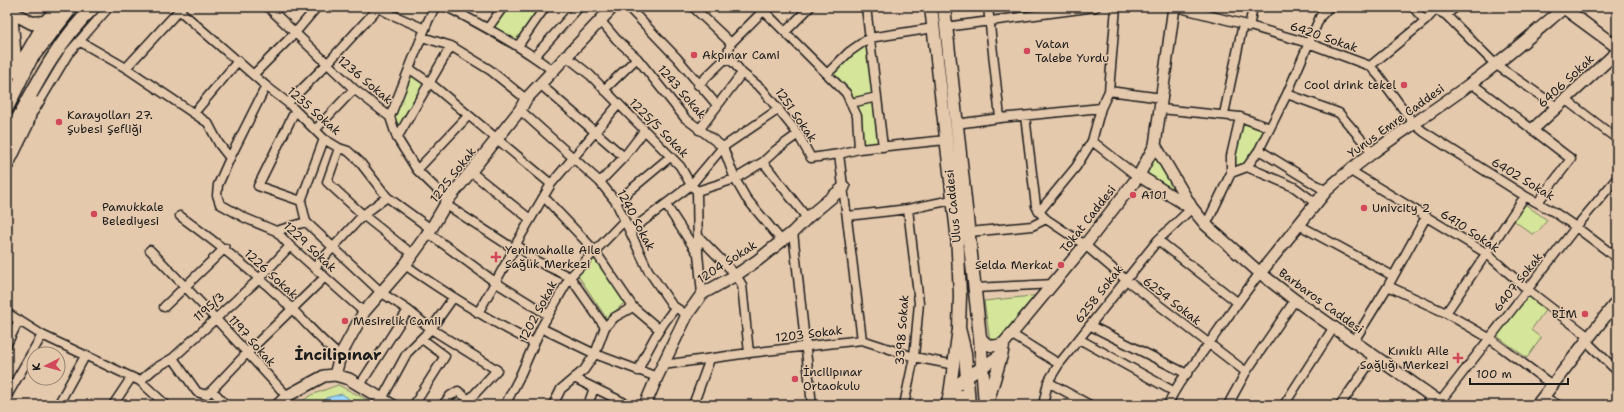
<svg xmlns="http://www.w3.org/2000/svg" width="1624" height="412" viewBox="0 0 1624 412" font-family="'Shantell Sans',sans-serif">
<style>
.green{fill:#d5e69a;stroke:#78815b}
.water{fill:#9cd8fd;stroke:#698da3}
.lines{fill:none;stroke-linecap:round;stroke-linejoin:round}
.street-casing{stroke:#1c1c1c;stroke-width:11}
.secondary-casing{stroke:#1c1c1c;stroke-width:14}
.primary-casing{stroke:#1c1c1c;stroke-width:15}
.street{stroke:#e5c9ad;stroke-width:8}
.secondary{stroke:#e5c9ad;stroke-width:11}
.primary{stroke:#e5c9ad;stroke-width:12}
.poi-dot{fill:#d1495b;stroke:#e5c9ad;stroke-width:1.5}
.labels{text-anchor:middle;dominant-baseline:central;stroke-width:3;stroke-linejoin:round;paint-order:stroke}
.street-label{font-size:12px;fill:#1c1c1c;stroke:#e5c9ad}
.poi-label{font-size:12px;fill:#1c1c1c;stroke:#e5c9ad;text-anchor:start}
.district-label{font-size:16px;font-weight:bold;fill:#1c1c1c;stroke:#e5c9ad}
</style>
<rect width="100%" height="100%" fill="#e5c9ad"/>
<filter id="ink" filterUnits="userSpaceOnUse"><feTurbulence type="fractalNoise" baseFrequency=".025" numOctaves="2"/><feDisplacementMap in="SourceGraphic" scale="8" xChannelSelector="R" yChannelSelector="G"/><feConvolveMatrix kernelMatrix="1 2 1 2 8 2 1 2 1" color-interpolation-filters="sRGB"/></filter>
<g filter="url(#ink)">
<path class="green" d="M 503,7 L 545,7 L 518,46 L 488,28 Z
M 869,38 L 883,147 L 859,149 L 857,116 L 846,93 L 827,74 Z
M 410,69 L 430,83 L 397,138 L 390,117 Z
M 1242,120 L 1265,128 L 1255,149 L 1246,162 L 1233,169 L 1233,156 Z
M 1155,145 L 1192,208 L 1138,175 Z
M 1523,203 L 1547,220 L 1538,232 L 1532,234 L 1512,219 Z
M 596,256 L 625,302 L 607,319 L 577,274 Z
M 1042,295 L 1004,339 L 990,341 L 984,301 Z
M 1528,295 L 1546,309 L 1531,330 L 1541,338 L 1527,358 L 1497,336 Z
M 338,385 L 378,405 L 297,405 L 311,395 Z"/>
<path class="water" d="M 342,394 L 348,398 L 352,405 L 321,405 L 326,398 Z"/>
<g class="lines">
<defs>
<path id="street" d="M 268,7 L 354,89 L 390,117 L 397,138 L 417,170 L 448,200
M 377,7 L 388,13 L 425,29
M 447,7 C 484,26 519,45 552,70
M 628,7 L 677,58 L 717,105
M 693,7 L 731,43 L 726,58 L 734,63 L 742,73 L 762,89 L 798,134 L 811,158 L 839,154 L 859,149 L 946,140
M 760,7 L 846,93 L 857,116 L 859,149
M 866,7 L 883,147
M 988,7 L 1000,118
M 1176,7 L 1243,24 L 1308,43 L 1370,66 L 1379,76 L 1414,124 L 1424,132 L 1525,196 L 1554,212 L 1576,227 L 1617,258
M 1413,7 L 1425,21
M 179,10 L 266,86 L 288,103 L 324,139 L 339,148 L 348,151 L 359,161 L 387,197 L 431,229
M 1436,10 L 1446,15 L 1495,64 L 1557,107
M 1446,15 L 1456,7
M 600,20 L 617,40 L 637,58 L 685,118 L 723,147 L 735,179 L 746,198 L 781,240
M 945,27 L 1096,7
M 1249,27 L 1253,7
M 488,28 L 503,7
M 785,32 L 810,7
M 422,37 L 451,46 L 490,70 L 526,99
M 79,41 L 126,68 L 208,123 L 219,144 L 230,158
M 731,43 L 767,7
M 518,46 L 545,7
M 566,56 L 590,75 L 680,166 L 691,185 L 697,191 L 698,254 L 702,294
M 534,57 L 579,7
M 1370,66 L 1425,21 L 1438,7
M 126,68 L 182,7
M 410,69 L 430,83 L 551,184
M 254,74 L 295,33 L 317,7
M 827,74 L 849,52 L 869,38 L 934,28
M 1471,83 L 1571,159 L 1538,202
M 541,85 L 624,157
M 698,85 L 726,58
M 266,86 L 230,158 L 218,185 L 217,195 L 220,204 L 245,218 L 276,231 L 290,246 L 364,312
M 604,90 L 637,58
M 1109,91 L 1162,98
M 1287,94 L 1339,113 L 1372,152
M 1566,100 L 1617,139
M 288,103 L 327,64 L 378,8
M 851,103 L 877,97
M 1161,109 L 1240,117 L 1270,128
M 520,110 L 600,182 L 616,202 L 648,270 L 672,305 L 687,315
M 34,111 L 68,54 L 109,7
M 295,111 L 258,186 L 301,201
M 194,113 L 238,61
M 1224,114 L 1243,24
M 1025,116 L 1036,206 L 1039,212 L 1046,219 L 1085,245 L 1125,279 L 1246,372
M 390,117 L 428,21 L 435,7
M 956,124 L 1000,118 L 1101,108
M 315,130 L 354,89
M 699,130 L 742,73
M 397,138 L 451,46
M 324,139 L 301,201 L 306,222 L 382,293 L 408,310 L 431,329 L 497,370 L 469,400 L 458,391 L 450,396 L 443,405
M 1092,141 L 1138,177
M 339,148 L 327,182 L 363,215 L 412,254
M 1259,150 L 1326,191
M 839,154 L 862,340
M 763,162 L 807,218
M 1247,167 L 1294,187 L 1317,204
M 417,170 L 468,116
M 1349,170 L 1486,253 L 1528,290 L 1589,337
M 471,172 L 530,219
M 1231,173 L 1231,156 L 1240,117
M 600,182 L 624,157 L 644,131
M 697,191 L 735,179 L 763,162 L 776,150 L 798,134
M 544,197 L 595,251 L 633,307 L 659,329
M 616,202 L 670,157
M 445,204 L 514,249 L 516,244 L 536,261 L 570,277 L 605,327
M 666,205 L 698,254
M 1039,212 L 1076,167 L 1092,141 L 1101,108 L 1109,91 L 1116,7
M 180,216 C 217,243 250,269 283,300 C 302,318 319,339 340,356
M 848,216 L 908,209 L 952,200
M 1206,225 L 1231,173 L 1247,167 L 1259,150 L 1287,94 L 1320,17 L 1329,7
M 1299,225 L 1393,276
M 276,231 L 306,222
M 630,231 L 691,185 L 723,147 L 779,109
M 427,232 L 495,282 L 548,315
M 793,232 L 812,405
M 969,232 L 1032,226 L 1046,219
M 698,236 L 736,275 L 742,285 L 749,353
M 1158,240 L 1237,302
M 516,244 L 551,184 L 618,105
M 150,250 L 215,318 L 287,396
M 405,265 C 447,294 489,321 534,343
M 315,267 L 363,215 L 387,197
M 1388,286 L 1446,313 L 1489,338 L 1552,385
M 975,288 L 1054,284
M 164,307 L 225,248
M 7,313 L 42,335 L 140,381 L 166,405
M 478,313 L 514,249
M 1446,313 L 1525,196
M 1091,326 L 1187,374
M 541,328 L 595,354 L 657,377
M 1011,334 L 1059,364
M 1079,339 L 1173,391
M 1354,341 L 1388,286 L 1426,217
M 1586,341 L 1617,371
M 7,344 L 19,320
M 173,358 L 197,392 L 206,395 L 212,390 L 247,353 L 325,277
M 663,365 L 749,353 L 862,340 L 914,357 L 955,365
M 638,371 C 648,347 659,328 675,308
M 574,378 L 629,405
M 140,381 L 154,369 L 173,358 L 260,278 L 290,246
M 1048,382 L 1090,405
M 360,385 L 408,310
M 212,390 L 226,405
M 7,396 L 42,335
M 1544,397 L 1558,405
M 382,399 L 407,353 L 431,329 L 453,298
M 1440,402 L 1576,227 L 1617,178
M 58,405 L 85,356
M 113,405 L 131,378
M 414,405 L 445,356 L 422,339
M 505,405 L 519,378 L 541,328 L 570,277 L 624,221
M 553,405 L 561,389 L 584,370 L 595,354 L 605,327 L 615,317 L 633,307
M 588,405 L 594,388
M 693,405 L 710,359
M 904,405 L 914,357 L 919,303 L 908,209
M 1043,405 L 1048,382 L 1059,364 L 1158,240 L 1192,208
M 1168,405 C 1175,386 1188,372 1200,356 C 1220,328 1239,300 1260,273
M 1233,405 L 1230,401 L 1246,372 L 1295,300
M 1284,405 L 1334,327
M 1340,405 L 1375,356
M 1425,405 L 1432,397"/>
<path id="secondary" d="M 1564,8 L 1617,47
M 1533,129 L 1617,52
M 1155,145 L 1192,208 L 1206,225 L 1260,273 L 1295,300 L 1444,405
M 1138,175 L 1191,208
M 1260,273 L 1326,191 C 1370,150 1422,120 1470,84 C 1503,60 1534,33 1565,7
M 980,337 C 987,347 994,348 1004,343
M 335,375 L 340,356 L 364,312 L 405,265 L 431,229 L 448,200 L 520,110 L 526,99 L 613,7
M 950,391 L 958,332
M 948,404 L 959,395 L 964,397 L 968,405
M 278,405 L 287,396 L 324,376 L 335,375 L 349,379 L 392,405
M 645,405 L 657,377 L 687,315 L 702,294 L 736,275 L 758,260 L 793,232 L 807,218 L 844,187
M 947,405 L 950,391 L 967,377 L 1002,354 L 1004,343 L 1085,245 L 1138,177 L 1155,145 L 1174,7
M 987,405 L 1002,354
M 1537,405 L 1617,301"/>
<path id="primary" d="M 931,7 L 957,233 L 960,295 L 959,328 L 965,353 L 969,405
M 944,7 L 980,337 L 985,405
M 11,12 L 16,72
M 11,12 L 32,23 L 45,22
M 22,62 L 45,22 L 59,7
M 7,108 L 31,59 L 72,7
M 7,139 C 32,93 55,43 94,7
M 7,165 L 27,124 L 33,102"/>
</defs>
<use href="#street" class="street-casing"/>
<use href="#secondary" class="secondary-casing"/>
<use href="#primary" class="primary-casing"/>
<use href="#street" class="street"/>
<use href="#secondary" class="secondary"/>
<use href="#primary" class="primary"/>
</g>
</g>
<g class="poi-dot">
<circle cx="1027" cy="51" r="4"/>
<circle cx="694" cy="55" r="4"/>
<circle cx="1404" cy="85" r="4"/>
<circle cx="59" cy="122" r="4"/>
<circle cx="1133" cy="195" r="4"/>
<circle cx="1364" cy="208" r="4"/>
<circle cx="94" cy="214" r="4"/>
<path d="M494 251h4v4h4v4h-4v4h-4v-4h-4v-4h4z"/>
<circle cx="1061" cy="265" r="4"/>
<circle cx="1585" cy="314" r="4"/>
<circle cx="345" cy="321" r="4"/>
<path d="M1456 352h4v4h4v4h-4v4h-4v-4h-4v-4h4z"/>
<circle cx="795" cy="379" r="4"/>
</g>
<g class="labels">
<g class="street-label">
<text transform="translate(1324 37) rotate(19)">6420 Sokak</text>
<text transform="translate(365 80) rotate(40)">1236 Sokak</text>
<text transform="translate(1566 81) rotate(-43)">6406 Sokak</text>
<text transform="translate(682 92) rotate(49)">1243 Sokak</text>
<text transform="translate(314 111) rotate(41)">1235 Sokak</text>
<text transform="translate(796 115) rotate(55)">1251 Sokak</text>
<text transform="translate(1396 121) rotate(-36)">Yunus Emre Caddesi</text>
<text transform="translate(659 128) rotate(45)">1225/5 Sokak</text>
<text transform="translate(453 175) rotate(-52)">1225 Sokak</text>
<text transform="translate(1523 179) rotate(31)">6402 Sokak</text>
<text transform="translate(953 206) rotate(-96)">Ulus Caddesi</text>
<text transform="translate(1088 219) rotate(-52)">Tokat Caddesi</text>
<text transform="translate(636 220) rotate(62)">1240 Sokak</text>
<text transform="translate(1470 231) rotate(33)">6410 Sokak</text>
<text transform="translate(310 247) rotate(43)">1229 Sokak</text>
<text transform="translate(727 262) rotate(-33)">1204 Sokak</text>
<text transform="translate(271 274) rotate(42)">1226 Sokak</text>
<text transform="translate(1518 282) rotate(-52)">6407 Sokak</text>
<text transform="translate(1099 294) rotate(-52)">6258 Sokak</text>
<text transform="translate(1172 301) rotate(38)">6254 Sokak</text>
<text transform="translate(1321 301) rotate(36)">Barbaros Caddesi</text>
<text transform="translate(209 307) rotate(-42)">1195/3</text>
<text transform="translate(538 311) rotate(-62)">1202 Sokak</text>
<text transform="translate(902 330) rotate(-86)">3398 Sokak</text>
<text transform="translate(809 334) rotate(-7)">1203 Sokak</text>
<text transform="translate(252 341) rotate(48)">1197 Sokak</text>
</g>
<g class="poi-label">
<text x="1035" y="44">Vatan<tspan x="1035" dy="14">Talebe Yurdu</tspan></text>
<text x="702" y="55">Akpınar Cami</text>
<text x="1396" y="85" text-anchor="end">Cool drink tekel</text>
<text x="67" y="115">Karayolları 27.<tspan x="67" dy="14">Şubesi Şefliği</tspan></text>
<text x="1141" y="195">A101</text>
<text x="102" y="207">Pamukkale<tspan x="102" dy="14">Belediyesi</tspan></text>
<text x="1372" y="208">Univcity 2</text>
<text x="505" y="250">Yenimahalle Aile<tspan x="505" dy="14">Sağlık Merkezi</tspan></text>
<text x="1053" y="265" text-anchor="end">Selda Merkat</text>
<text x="1577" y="314" text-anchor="end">BİM</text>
<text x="353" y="321">Mesirelik Camii</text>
<text x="1449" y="351" text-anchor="end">Kınıklı Aile<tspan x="1449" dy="14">Sağlığı Merkezi</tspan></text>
<text x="803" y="372">İncilipınar<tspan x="803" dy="14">Ortaokulu</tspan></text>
</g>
<g class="district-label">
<text x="338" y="354">İncilipınar</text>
</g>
</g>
<rect width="1624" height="412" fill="none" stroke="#e5c9ad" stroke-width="24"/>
<rect x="12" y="12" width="1600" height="388" fill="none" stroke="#1c1c1c" stroke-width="1.5" filter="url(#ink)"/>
<g transform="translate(46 366) rotate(264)"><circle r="19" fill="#e5c9ad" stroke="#958473"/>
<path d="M0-3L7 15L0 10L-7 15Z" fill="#d1495b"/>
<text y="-6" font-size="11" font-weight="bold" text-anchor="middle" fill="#1c1c1c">K</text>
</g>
<path d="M1470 378v6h98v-6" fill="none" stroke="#1c1c1c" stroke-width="2"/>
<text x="1476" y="378" font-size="12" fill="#1c1c1c" stroke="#e5c9ad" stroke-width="3" paint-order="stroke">100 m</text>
</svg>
